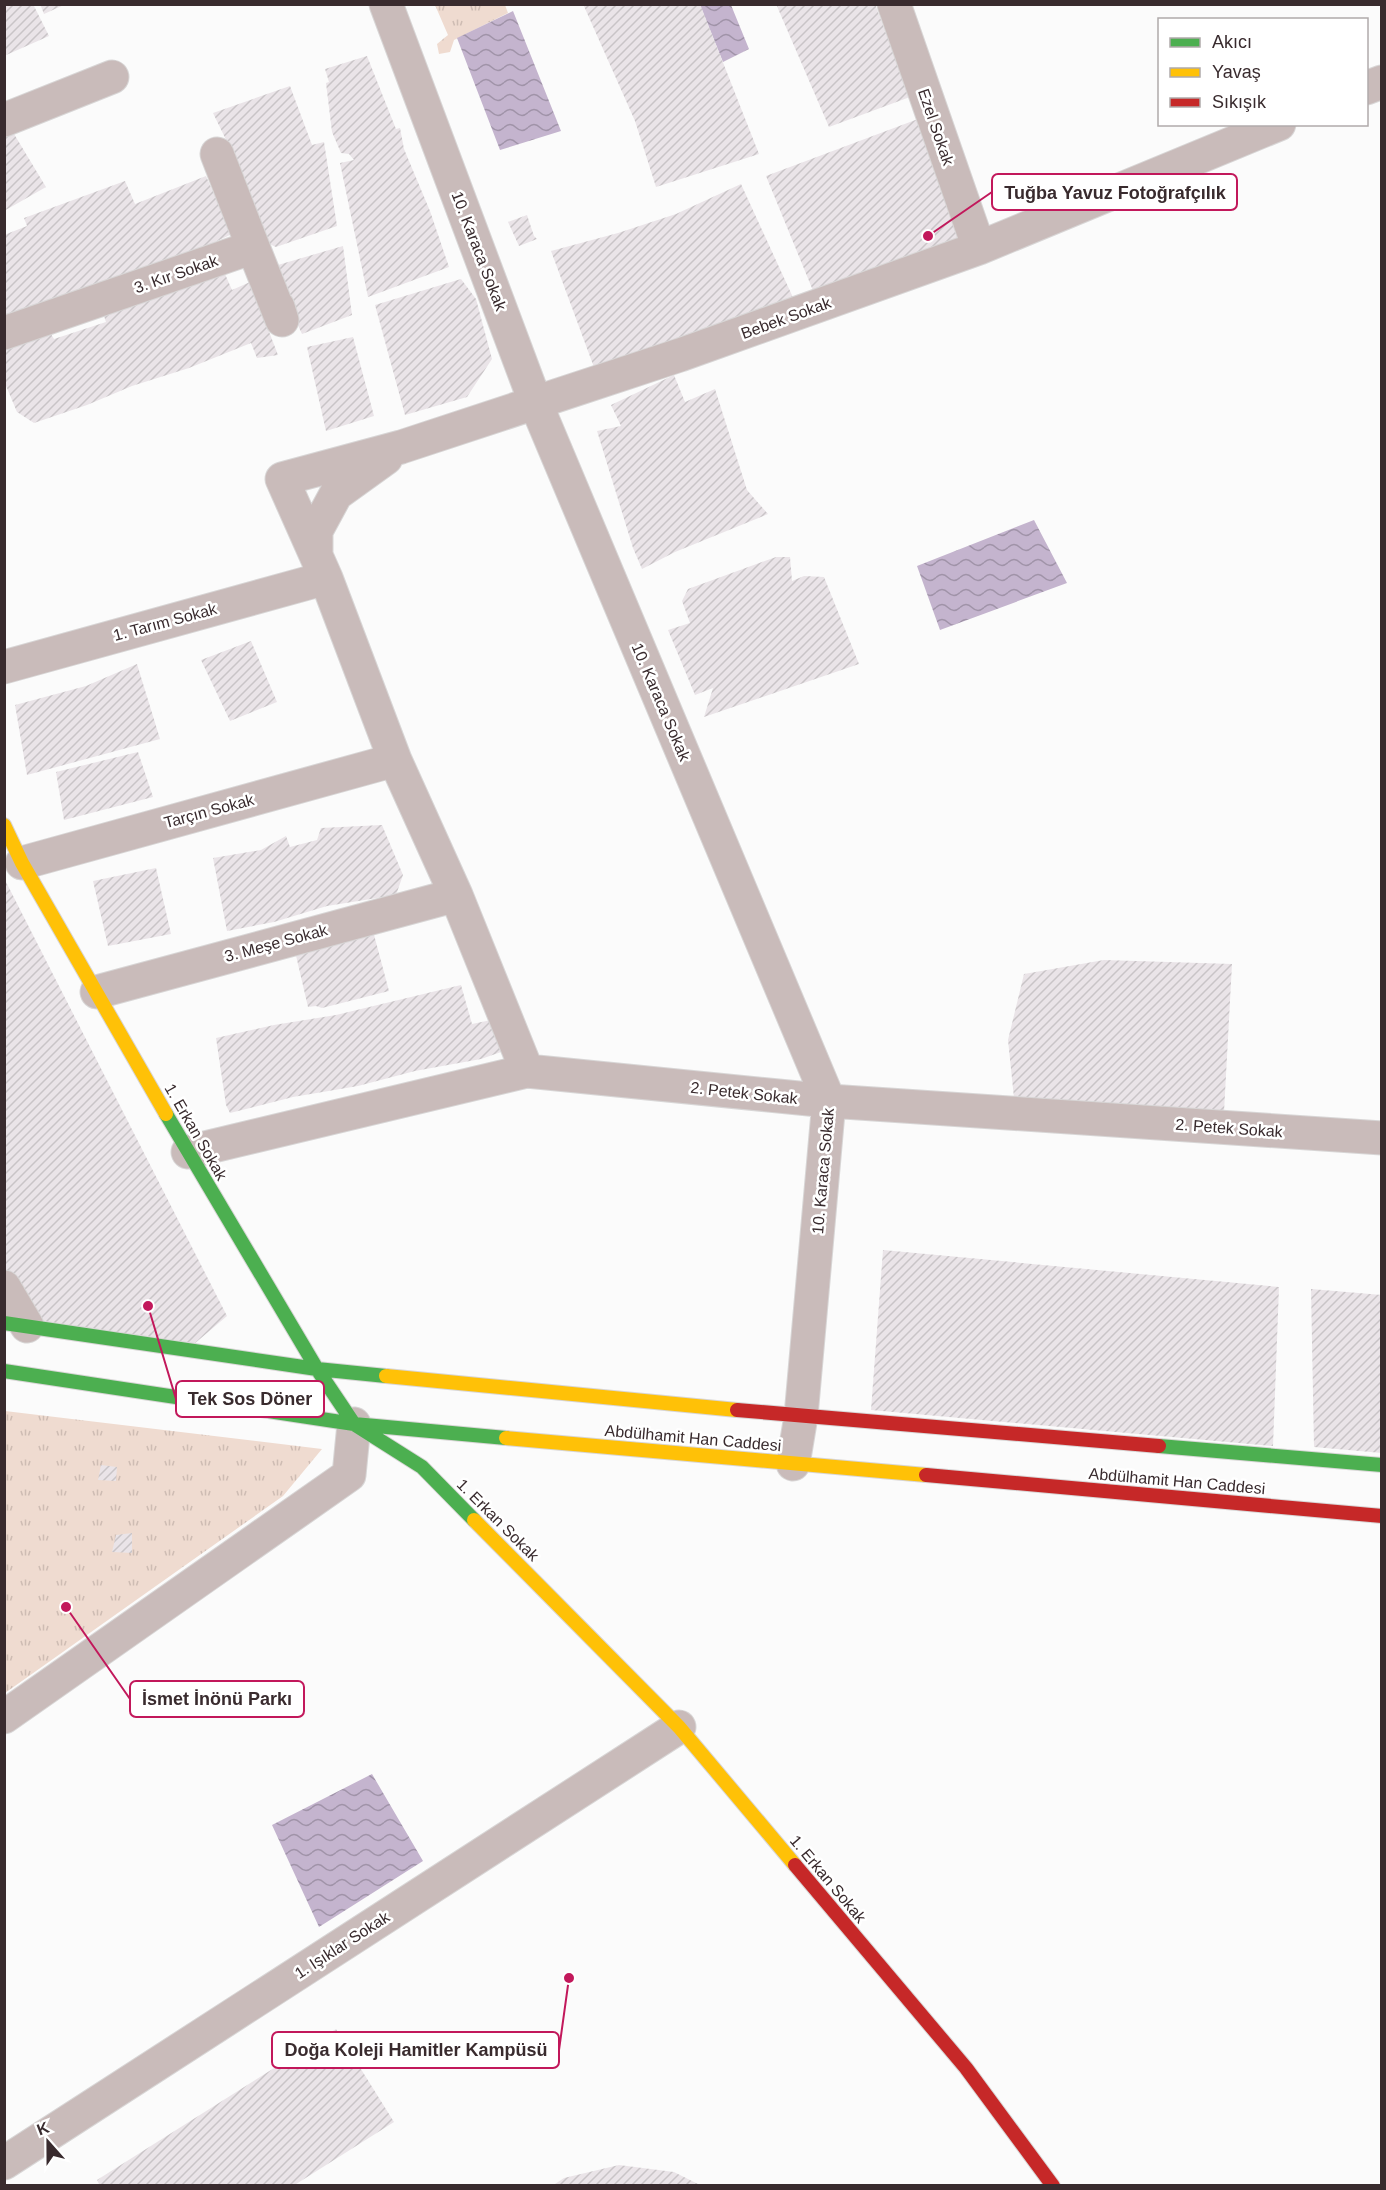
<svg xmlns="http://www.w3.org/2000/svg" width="1386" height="2190" viewBox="0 0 1386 2190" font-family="Helvetica,sans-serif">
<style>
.park{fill:url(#park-tufts)}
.water{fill:url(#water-waves)}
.building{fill:url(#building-hatch)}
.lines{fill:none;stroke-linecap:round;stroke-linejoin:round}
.street-casing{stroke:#d8d6d6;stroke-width:35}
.fast-casing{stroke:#d8d6d6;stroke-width:16}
.slow-casing{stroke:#d8d6d6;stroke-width:16}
.jam-casing{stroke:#d8d6d6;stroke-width:16}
.street{stroke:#c9bbba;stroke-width:33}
.fast{stroke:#4caf50;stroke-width:14}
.slow{stroke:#ffc107;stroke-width:14}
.jam{stroke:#c62828;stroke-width:14}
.labels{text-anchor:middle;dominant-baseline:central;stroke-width:5;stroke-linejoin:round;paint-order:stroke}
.street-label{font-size:16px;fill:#392b2e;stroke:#fff}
.leader{fill:none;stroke:#c2185b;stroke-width:2}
.callout-dot{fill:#c2185b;stroke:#fff;stroke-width:2}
.callout{fill:#fff;stroke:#c2185b;stroke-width:2}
.callout-label{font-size:18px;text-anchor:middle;font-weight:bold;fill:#392b2e}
</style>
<defs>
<pattern id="park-tufts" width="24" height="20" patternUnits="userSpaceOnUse" patternTransform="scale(1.5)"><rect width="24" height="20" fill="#efdbd0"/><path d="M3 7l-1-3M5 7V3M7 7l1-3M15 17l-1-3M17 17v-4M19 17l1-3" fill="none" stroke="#cebcb3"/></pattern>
<pattern id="water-waves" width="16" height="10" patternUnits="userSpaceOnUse" patternTransform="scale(1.5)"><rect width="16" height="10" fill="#c4b4ce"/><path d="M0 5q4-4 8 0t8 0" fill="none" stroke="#a093a8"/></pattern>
<pattern id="building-hatch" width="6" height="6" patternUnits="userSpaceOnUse" patternTransform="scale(1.5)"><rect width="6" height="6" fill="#eae4e8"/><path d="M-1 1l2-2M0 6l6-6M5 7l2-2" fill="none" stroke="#c9c4c7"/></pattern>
</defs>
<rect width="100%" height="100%" fill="#fbfbfb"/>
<path class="park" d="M 435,5 L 505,5 L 508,13 L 454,40 L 450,52 L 439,54 L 437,44 L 448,35 Z
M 5,1411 L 322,1449 L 283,1496 L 5,1693 Z"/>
<path class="water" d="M 700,5 L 731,5 L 749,49 L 723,62 Z
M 513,11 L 561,131 L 500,150 L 457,38 Z
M 1034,520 L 1067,583 L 940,630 L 917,566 Z
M 372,1774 L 423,1861 L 319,1927 L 272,1825 Z"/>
<path class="building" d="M 4,4 L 33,4 L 49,36 L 4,56 Z
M 40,4 L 66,4 L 44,14 Z
M 583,4 L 700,4 L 759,154 L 656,187 L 635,121 Z
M 776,4 L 875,4 L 910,97 L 829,127 Z
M 367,56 L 396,129 L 400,128 L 404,149 L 430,211 L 449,267 L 368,297 L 340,163 L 354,160 L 349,154 L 341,153 L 332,132 L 326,83 L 329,82 L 325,69 Z
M 290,86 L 312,145 L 324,142 L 337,226 L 276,247 L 265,242 L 240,185 L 246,181 L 213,113 Z
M 918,119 L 968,249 L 816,298 L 766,176 Z
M 8,124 L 46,187 L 4,211 L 4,126 Z
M 206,176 L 232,234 L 164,266 L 8,321 L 4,311 L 4,235 L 27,226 L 24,218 L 125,181 L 135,204 Z
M 741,184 L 796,304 L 595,370 L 551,251 L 618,233 L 676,214 Z
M 527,215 L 534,236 L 537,239 L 519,246 L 508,222 Z
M 343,246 L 352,315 L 302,334 L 271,267 Z
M 225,274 L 232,290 L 250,282 L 278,355 L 257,358 L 251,343 L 189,368 L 132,386 L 87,405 L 34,423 L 17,412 L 4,381 L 4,351 L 51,334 L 54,339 L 106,322 L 104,316 Z
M 461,279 L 476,299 L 492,359 L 467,397 L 405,415 L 375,305 Z
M 353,337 L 374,416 L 326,431 L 307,347 Z
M 674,375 L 685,402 L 715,389 L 747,490 L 768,514 L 675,552 L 642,569 L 633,548 L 597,431 L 621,426 L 611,405 Z
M 776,557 L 790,557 L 792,581 L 804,576 L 824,577 L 859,664 L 704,717 L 713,688 L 695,695 L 668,630 L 690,623 L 682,601 L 688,589 Z
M 251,641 L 277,702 L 230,721 L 201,660 Z
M 137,664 L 160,739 L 27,775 L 15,705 L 86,686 Z
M 138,752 L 153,797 L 64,820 L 56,772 Z
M 382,825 L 403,875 L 396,895 L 327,906 L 274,922 L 227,931 L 213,858 L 261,850 L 286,836 L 290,847 L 317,840 L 321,828 Z
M 156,868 L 171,934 L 108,946 L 93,881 Z
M 4,878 L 227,1316 L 187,1350 L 27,1326 L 4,1283 Z
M 373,931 L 389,991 L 322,1008 L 316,1006 L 308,1007 L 294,947 Z
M 1104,960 L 1232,964 L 1224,1112 L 1014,1098 L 1008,1040 L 1024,974 Z
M 461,985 L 472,1024 L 496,1019 L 504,1051 L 481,1059 L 415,1071 L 358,1086 L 293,1097 L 230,1113 L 226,1105 L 216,1038 L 274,1025 L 336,1015 Z
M 883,1250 L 1279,1287 L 1273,1446 L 871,1410 Z
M 1311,1289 L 1382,1295 L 1382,1453 L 1314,1447 Z
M 101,1465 L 117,1467 L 116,1481 L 98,1480 Z
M 132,1533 L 132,1553 L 112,1552 L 116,1535 Z
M 336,2029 L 394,2122 L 293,2186 L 100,2186 L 97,2180 Z
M 619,2165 L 674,2172 L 702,2186 L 552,2186 L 564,2178 Z"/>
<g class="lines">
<defs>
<path id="street" d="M 386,4 L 536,404 L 829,1101 L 801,1416 L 793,1464
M 894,4 L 979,248
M 1366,88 L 1382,82
M 4,120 L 112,77
M 253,247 L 282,320 L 278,307
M 4,333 L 253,247 L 217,154
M 316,555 L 316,531 L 336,494 L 386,458
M 4,667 L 326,578
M 22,863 L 395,760
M 97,992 L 456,895
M 527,1071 L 456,895 L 395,760 L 326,578 L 282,479 L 401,447 L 680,355 L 979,248 L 1279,124
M 188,1152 L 527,1071 L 829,1101 L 1382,1138
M 4,1287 L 27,1326
M 4,1717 L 349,1475 L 354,1424
M 4,2163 L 679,1727"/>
<path id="fast" d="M 166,1114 L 317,1369 L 354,1424 L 422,1467 L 474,1520
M 4,1323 L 317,1369 L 386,1376
M 4,1371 L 354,1424 L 506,1438
M 1159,1446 L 1382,1465"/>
<path id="slow" d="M 4,825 L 22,863 L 166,1114
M 386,1376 L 737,1410
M 506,1438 L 926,1475
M 474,1520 L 679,1727 L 795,1865"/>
<path id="jam" d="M 737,1410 L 1159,1446
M 926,1475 L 1382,1516
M 795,1865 L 966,2068 L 1053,2186"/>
</defs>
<use href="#street" class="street-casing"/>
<use href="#fast" class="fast-casing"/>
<use href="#slow" class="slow-casing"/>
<use href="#jam" class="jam-casing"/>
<use href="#street" class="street"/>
<use href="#fast" class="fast"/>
<use href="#slow" class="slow"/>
<use href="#jam" class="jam"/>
</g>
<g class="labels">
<g class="street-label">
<text transform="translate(936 127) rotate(71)">Ezel Sokak</text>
<text transform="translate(479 251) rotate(69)">10. Karaca Sokak</text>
<text transform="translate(176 274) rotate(-19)">3. Kır Sokak</text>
<text transform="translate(786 318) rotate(-20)">Bebek Sokak</text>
<text transform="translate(165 622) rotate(-15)">1. Tarım Sokak</text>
<text transform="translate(661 702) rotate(67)">10. Karaca Sokak</text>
<text transform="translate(209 811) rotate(-15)">Tarçın Sokak</text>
<text transform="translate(276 943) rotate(-15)">3. Meşe Sokak</text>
<text transform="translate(744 1093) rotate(6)">2. Petek Sokak</text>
<text transform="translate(1229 1128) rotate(4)">2. Petek Sokak</text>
<text transform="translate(196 1132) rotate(60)">1. Erkan Sokak</text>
<text transform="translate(823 1171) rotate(-85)">10. Karaca Sokak</text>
<text transform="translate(693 1438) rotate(5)">Abdülhamit Han Caddesi</text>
<text transform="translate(1177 1481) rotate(5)">Abdülhamit Han Caddesi</text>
<text transform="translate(498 1520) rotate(45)">1. Erkan Sokak</text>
<text transform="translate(828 1879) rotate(50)">1. Erkan Sokak</text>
<text transform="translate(342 1945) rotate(-33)">1. Işıklar Sokak</text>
</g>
</g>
<path class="leader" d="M928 236L992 192M148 1306L176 1399M66 1607L130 1699M569 1978L559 2050"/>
<g class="callout-dot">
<circle cx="928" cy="236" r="6"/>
<circle cx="148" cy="1306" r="6"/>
<circle cx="66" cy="1607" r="6"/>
<circle cx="569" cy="1978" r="6"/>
</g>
<g class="callout">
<rect x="992" y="174" width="245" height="36" rx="6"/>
<rect x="176" y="1381" width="148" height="36" rx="6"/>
<rect x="130" y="1681" width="174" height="36" rx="6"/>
<rect x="272" y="2032" width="287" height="36" rx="6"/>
</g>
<g class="callout-label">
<text x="1115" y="199">Tuğba Yavuz Fotoğrafçılık</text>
<text x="250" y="1405">Tek Sos Döner</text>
<text x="217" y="1705">İsmet İnönü Parkı</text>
<text x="416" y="2056">Doğa Koleji Hamitler Kampüsü</text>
</g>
<rect width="1386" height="2190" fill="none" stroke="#392b2e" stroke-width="12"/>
<rect x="1158" y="18" width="210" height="108" fill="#ffffff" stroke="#b0aaab" stroke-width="1.5"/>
<rect x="1170" y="38" width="30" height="9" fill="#4caf50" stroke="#b0aaab" stroke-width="1.5"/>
<text x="1212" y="48" font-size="18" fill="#392b2e">Akıcı</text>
<rect x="1170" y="68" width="30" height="9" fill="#ffc107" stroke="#b0aaab" stroke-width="1.5"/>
<text x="1212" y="78" font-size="18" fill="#392b2e">Yavaş</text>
<rect x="1170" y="98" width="30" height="9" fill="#c62828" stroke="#b0aaab" stroke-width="1.5"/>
<text x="1212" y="108" font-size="18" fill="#392b2e">Sıkışık</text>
<g transform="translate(48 2142) rotate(339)" stroke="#ffffff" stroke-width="4.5" paint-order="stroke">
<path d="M0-4.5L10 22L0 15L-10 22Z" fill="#392b2e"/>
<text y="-9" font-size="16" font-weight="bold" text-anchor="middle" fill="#392b2e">K</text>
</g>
</svg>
